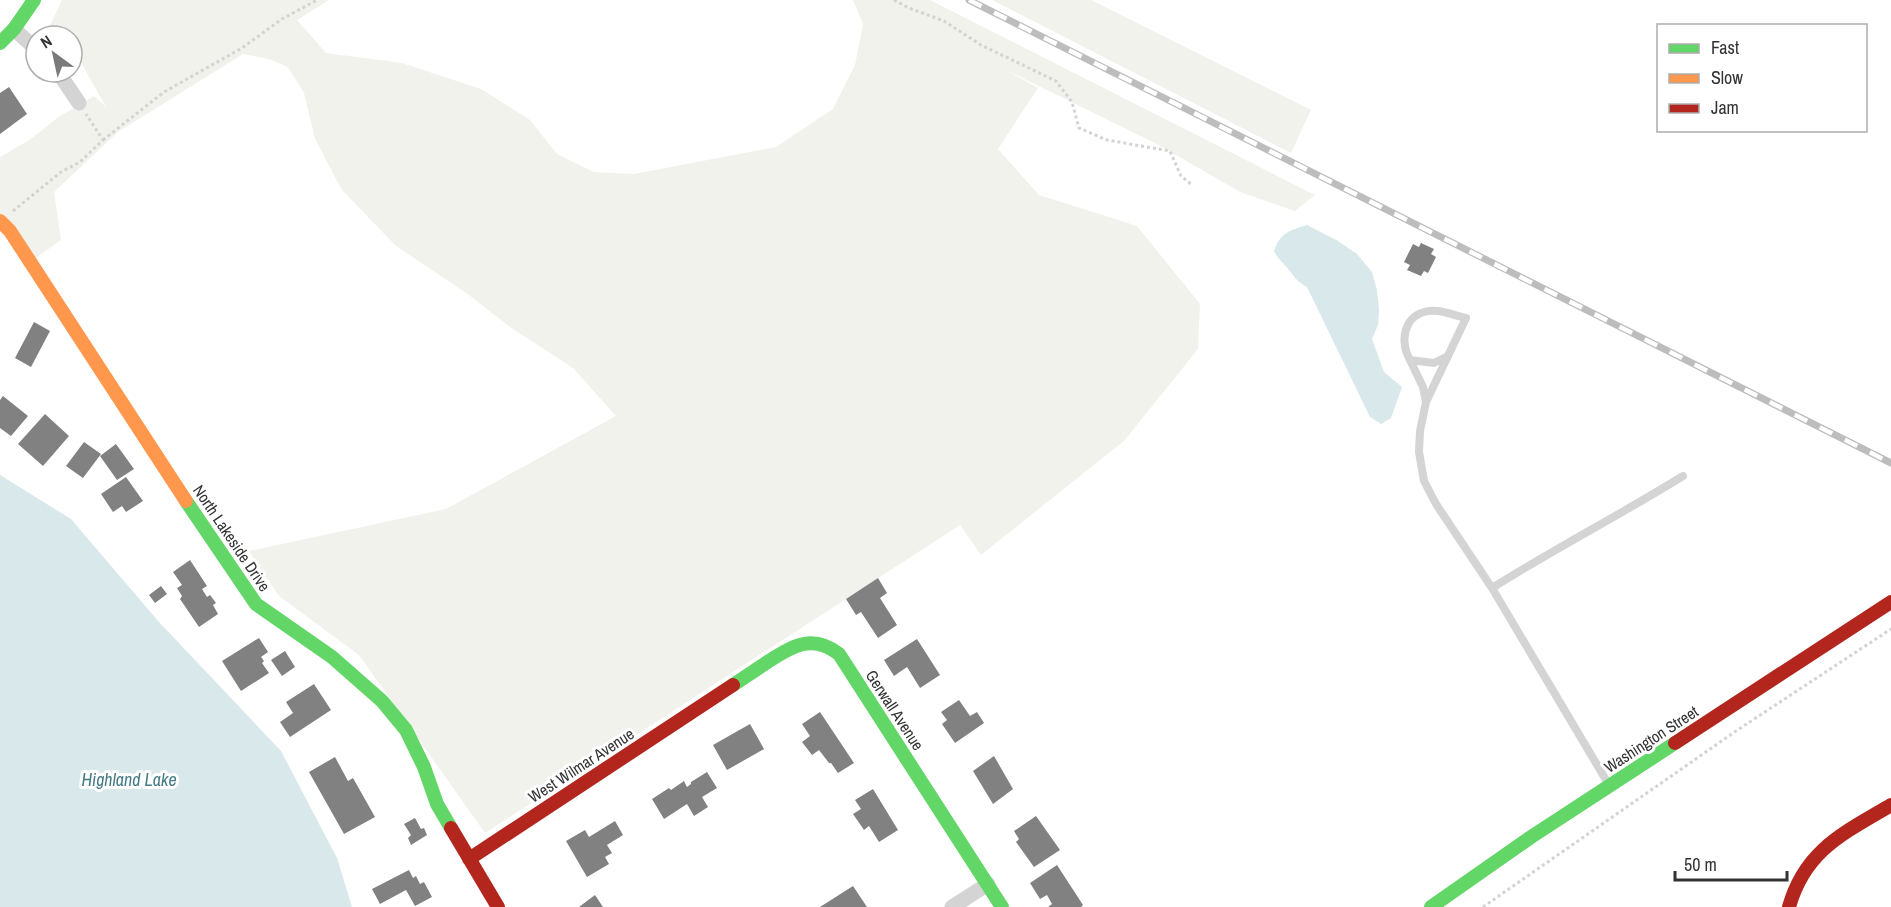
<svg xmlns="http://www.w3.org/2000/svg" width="1891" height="907" viewBox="0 0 1891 907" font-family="'Archivo Narrow',sans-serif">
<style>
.green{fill:#f1f2ec}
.water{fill:#d8e8eb}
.building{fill:#818181}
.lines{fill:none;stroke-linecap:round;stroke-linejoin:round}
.path{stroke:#d3d3d3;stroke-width:3;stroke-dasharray:3 3;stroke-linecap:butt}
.lane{stroke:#d4d4d4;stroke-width:8}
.street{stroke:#d4d4d4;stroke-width:15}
.fast{stroke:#63d668;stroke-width:14}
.slow{stroke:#ff974d;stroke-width:14}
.jam{stroke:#b3261e;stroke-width:14}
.rail-casing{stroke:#bdbdbd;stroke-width:7}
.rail{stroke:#fff;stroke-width:4.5;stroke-dasharray:14;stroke-linecap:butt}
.labels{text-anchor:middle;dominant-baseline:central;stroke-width:6;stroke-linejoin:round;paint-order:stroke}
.street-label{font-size:16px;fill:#333;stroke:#fff}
.water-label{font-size:18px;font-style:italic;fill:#457a87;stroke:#fff}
</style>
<rect width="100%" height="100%" fill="#fff"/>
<path class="green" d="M 62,0 L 329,0 L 297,20 L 326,53 L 402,63 L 481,89 L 530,120 L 557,154 L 594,172 L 634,174 L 776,147 L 833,109 L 855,65 L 863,24 L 853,0 L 930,0 L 1315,195 L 1295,211 L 1240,192 L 1157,144 L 1004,69 L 1038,88 L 998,149 L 1039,195 L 1137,226 L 1200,304 L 1198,349 L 1124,441 L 981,555 L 960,525 L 485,833 L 359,655 L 279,596 L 249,551 L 446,509 L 616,416 L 573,368 L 510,327 L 469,295 L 396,246 L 342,190 L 315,139 L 304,93 L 288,67 L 269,59 L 243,54 L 118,132 L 54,192 L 61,240 L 33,260 L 0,214 L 0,157 L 31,139 L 57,118 L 94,96 L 106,107 L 82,64 L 72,52 L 72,36 L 58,36 L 50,26 Z
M 992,0 L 1091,0 L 1311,110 L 1291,153 Z"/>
<path class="water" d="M 1307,225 L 1338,241 L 1357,254 L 1372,272 L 1377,290 L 1379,310 L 1378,325 L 1372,339 L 1384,372 L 1402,387 L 1391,418 L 1381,424 L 1370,417 L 1307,287 C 1298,282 1295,278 1289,270 C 1283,262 1279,261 1274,251 C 1280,233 1290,230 1307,225 Z
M 0,475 L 71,519 L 159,622 L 281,751 L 337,858 L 352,907 L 0,907 Z"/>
<path class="building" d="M 9,87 L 27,114 L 0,134 L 0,93 Z
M 1421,243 L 1434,249 L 1431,254 L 1436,257 L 1428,273 L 1424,271 L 1421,276 L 1407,270 L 1410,265 L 1404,262 L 1413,244 L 1419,247 Z
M 34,322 L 50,331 L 31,367 L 15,358 Z
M 3,396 L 28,416 L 11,436 L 0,428 L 0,400 Z
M 45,414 L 69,436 L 43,466 L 18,444 Z
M 84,442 L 101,454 L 83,478 L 66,466 Z
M 116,444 L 134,469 L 117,480 L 100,456 Z
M 126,477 L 143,501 L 126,512 L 122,506 L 113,512 L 101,494 Z
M 190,560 L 207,586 L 202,589 L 207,597 L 210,595 L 216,603 L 213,605 L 218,614 L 199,627 L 180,599 L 182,596 L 177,588 L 182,585 L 173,572 Z
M 878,578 L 887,593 L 880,598 L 897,625 L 878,638 L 861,612 L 856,615 L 846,599 Z
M 161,586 L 167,594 L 155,603 L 149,595 Z
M 259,638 L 268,652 L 261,657 L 264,661 L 262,663 L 269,673 L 241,691 L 222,661 Z
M 917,639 L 940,675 L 920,688 L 907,667 L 894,676 L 884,660 Z
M 285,651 L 295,667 L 282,676 L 271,660 Z
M 314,684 L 331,710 L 290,737 L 280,722 L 293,713 L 286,702 Z
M 959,700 L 970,716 L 977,712 L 984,723 L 955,743 L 942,724 L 947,720 L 941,712 Z
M 820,712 L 854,763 L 838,773 L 831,763 L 829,763 L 819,750 L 812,755 L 802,742 L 810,736 L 802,724 Z
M 750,724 L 764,749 L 727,770 L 713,745 Z
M 994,756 L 1013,789 L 993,804 L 973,771 Z
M 335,757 L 348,781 L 353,778 L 375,817 L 344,834 L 309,772 Z
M 707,772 L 717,788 L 702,797 L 708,807 L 694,816 L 687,804 L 664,819 L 652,799 L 669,788 L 671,790 L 684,781 L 687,787 L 691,784 L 691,782 Z
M 873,789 L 898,830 L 879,842 L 869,826 L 864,830 L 853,814 L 861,809 L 855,800 Z
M 1036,816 L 1060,850 L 1034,867 L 1016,842 L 1019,839 L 1014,831 Z
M 415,818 L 421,829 L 424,828 L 427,835 L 411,845 L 408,838 L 411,835 L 404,824 Z
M 615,821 L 623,835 L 607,845 L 612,853 L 605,857 L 609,864 L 587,877 L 566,841 L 585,830 L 589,837 Z
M 1057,865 L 1083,905 L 1081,907 L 1048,907 L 1052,904 L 1047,895 L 1040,899 L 1030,883 Z
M 409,870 L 413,878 L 416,876 L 420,884 L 424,882 L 432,897 L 415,906 L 406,890 L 380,904 L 372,889 Z
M 853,886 L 867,907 L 820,907 Z
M 595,895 L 603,907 L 579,907 Z"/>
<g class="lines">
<path class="path" d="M 894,0 L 909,8 L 944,21 L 981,45 L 1056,81 L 1072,102 L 1079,128 L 1107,140 L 1170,151 L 1181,176 L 1192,185
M 103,140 L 164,92 L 242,48 L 282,19 L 317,0
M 13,211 L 61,172 L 80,162 L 103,140 L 86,114
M 1483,907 L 1736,731 L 1891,629"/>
<path class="lane" d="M 1448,356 L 1434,363 L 1410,360 C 1397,337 1407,308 1438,311 C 1447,312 1457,316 1466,318 L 1426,402 L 1420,431 L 1419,452 L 1424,481 L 1436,504 L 1492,588 L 1609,785
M 1410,360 L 1423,387 L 1426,402
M 1492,588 C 1554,549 1620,515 1683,476"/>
<path class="street" d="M 14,29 L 36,49
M 58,72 L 79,103
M 952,907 L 988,884"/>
<path class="fast" d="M 0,43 L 14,29 L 34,0
M 186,501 L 256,604 L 332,657 L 382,701 L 406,730 L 424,767 L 437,804 L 451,828
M 733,685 C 745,677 757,669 769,661 C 794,645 813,634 839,654 L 1002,907
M 1431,907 L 1531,837 L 1675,743"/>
<path class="slow" d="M 0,221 L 10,231 L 186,501"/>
<path class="jam" d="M 1675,743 L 1891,602
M 451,828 L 498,907
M 469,859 L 733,685
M 1789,907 C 1805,850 1844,833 1891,805"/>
<defs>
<path id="rail" d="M 969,0 L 1891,463"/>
</defs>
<use href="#rail" class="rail-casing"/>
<use href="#rail" class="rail"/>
</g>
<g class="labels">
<g class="street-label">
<text transform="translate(232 538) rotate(56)">North Lakeside Drive</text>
<text transform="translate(895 710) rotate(57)">Gerwall Avenue</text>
<text transform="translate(1651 739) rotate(-33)">Washington Street</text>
<text transform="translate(581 765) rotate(-33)">West Wilmar Avenue</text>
</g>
<g class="water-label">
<text x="129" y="779">Highland Lake</text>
</g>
</g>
<rect x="1657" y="24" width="210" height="108" fill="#ffffff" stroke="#adadad" stroke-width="1.5"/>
<rect x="1669" y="44" width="30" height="9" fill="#63d668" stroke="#adadad" stroke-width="1.5"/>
<text x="1711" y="54" font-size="18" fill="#333333">Fast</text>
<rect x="1669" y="74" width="30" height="9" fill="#ff974d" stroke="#adadad" stroke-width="1.5"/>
<text x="1711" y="84" font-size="18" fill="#333333">Slow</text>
<rect x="1669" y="104" width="30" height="9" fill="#b3261e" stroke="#adadad" stroke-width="1.5"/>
<text x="1711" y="114" font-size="18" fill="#333333">Jam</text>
<g transform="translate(54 54) rotate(327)"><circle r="28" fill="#ffffff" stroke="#adadad" stroke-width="1.5"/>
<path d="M0-4.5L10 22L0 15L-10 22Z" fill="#7a7a7a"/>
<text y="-9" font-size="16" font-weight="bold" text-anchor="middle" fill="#333333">N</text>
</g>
<path d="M1675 871v9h112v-9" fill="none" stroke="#333333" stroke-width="3"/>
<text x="1684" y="871" font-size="18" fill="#333333" stroke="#ffffff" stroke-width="4.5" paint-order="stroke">50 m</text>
</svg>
